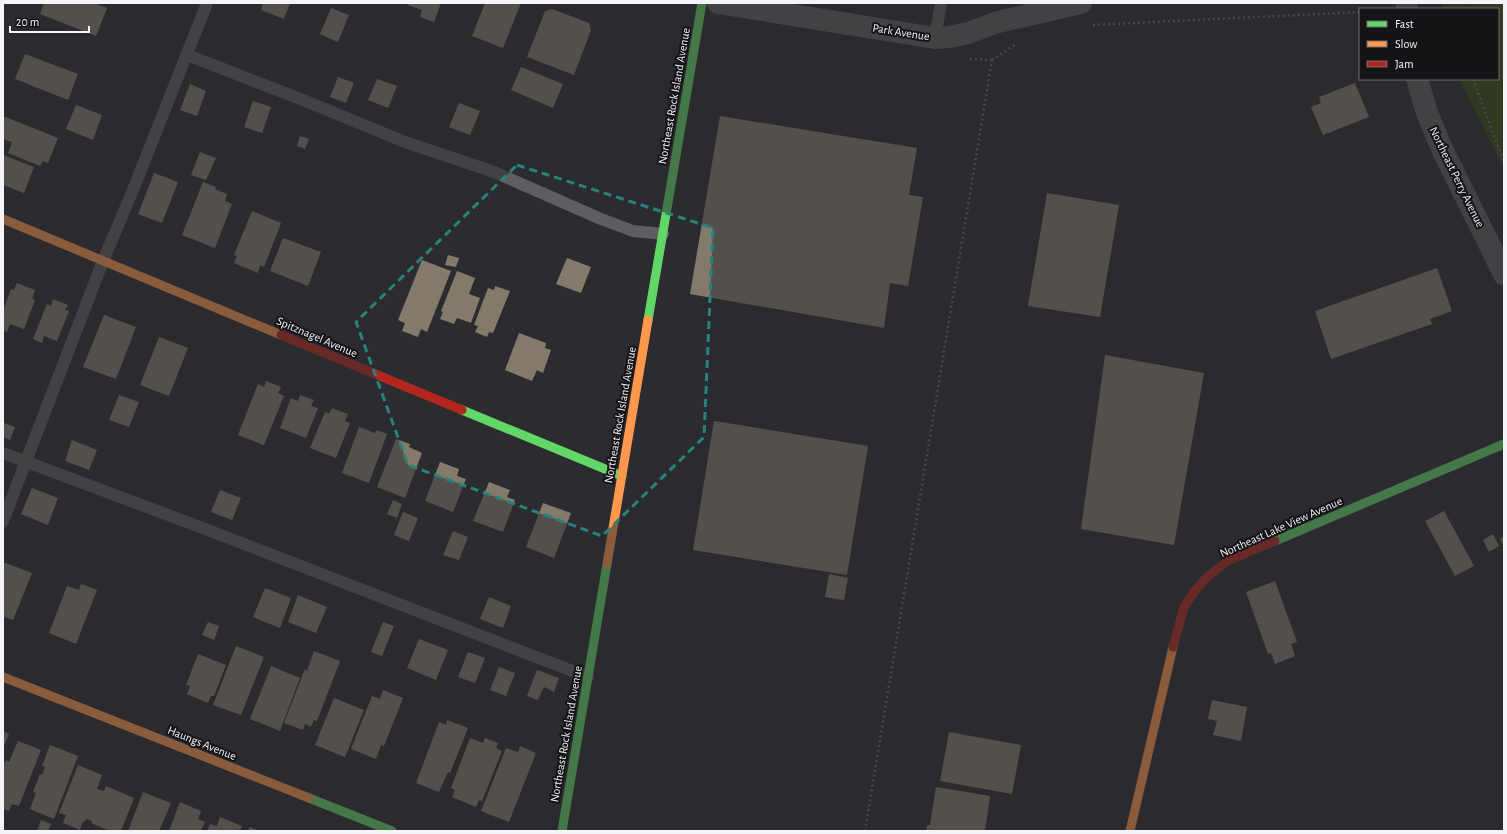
<svg xmlns="http://www.w3.org/2000/svg" width="1507" height="834" viewBox="0 0 1507 834" font-family="'Alegreya Sans',sans-serif">
<style>
.green{fill:#3a4a15}
.building{fill:#837a6c}
.lines{fill:none;stroke-linecap:round;stroke-linejoin:round}
.path{stroke:#68686a;stroke-width:2.5;stroke-dasharray:2 3;stroke-linecap:butt}
.lane{stroke:#5e5e60;stroke-width:12}
.street{stroke:#5e5e60;stroke-width:22}
.fast{stroke:#63d668;stroke-width:9}
.slow{stroke:#ff974d;stroke-width:9}
.jam{stroke:#b3261e;stroke-width:9}
.marked{fill:none;stroke:#26837c;stroke-width:3;stroke-dasharray:8 5;stroke-linejoin:round}
.labels{text-anchor:middle;dominant-baseline:central;stroke-width:4;stroke-linejoin:round;paint-order:stroke}
.street-label{font-size:12px;fill:#f4f4f9;stroke:#141316}
</style>
<rect width="100%" height="100%" fill="#2c2c30"/>
<path class="green" d="M 1442,3 L 1504,3 L 1504,168 L 1459,79 L 1498,79 L 1498,9 L 1442,9 Z"/>
<path class="building" d="M 44,3 L 94,3 L 107,8 L 96,36 L 40,14 Z
M 263,3 L 290,3 L 284,19 L 261,10 Z
M 408,3 L 441,3 L 434,22 L 420,17 L 422,10 L 408,5 Z
M 485,3 L 521,3 L 503,48 L 472,36 Z
M 331,8 L 349,15 L 338,42 L 320,34 Z
M 552,9 L 589,23 L 591,30 L 574,75 L 527,57 L 545,11 Z
M 25,54 L 78,74 L 68,100 L 15,79 Z
M 521,67 L 563,84 L 553,108 L 511,90 Z
M 338,77 L 354,83 L 346,103 L 330,97 Z
M 377,79 L 397,86 L 388,108 L 368,100 Z
M 1355,83 L 1369,117 L 1323,135 L 1311,107 L 1321,103 L 1319,97 Z
M 190,84 L 206,91 L 197,116 L 180,110 Z
M 253,101 L 271,107 L 262,133 L 244,127 Z
M 459,103 L 480,111 L 470,135 L 449,127 Z
M 76,105 L 102,115 L 93,140 L 66,129 Z
M 3,116 L 58,138 L 48,163 L 43,161 L 40,166 L 8,153 L 12,142 L 3,139 Z
M 720,116 L 917,148 L 909,195 L 923,197 L 908,286 L 890,283 L 884,328 L 690,294 Z
M 300,136 L 309,139 L 305,149 L 297,146 Z
M 200,152 L 216,158 L 206,180 L 191,175 Z
M 3,155 L 34,167 L 24,193 L 3,185 Z
M 154,173 L 178,182 L 162,223 L 138,214 Z
M 203,182 L 216,187 L 215,189 L 227,194 L 225,201 L 232,204 L 215,248 L 182,235 Z
M 1047,193 L 1119,205 L 1100,317 L 1028,306 Z
M 252,211 L 281,223 L 264,267 L 260,265 L 258,273 L 234,263 L 237,256 L 234,255 Z
M 283,238 L 321,252 L 308,286 L 270,271 Z
M 448,255 L 459,258 L 456,267 L 445,265 Z
M 567,258 L 591,267 L 581,293 L 556,284 Z
M 422,260 L 451,271 L 427,332 L 421,329 L 418,337 L 402,331 L 405,323 L 398,320 Z
M 1437,268 L 1452,311 L 1430,319 L 1432,324 L 1331,359 L 1315,311 Z
M 457,271 L 475,278 L 469,294 L 480,298 L 471,323 L 457,318 L 454,324 L 440,319 L 443,312 L 441,311 Z
M 17,283 L 35,290 L 32,298 L 35,300 L 24,329 L 10,324 L 7,332 L 3,330 L 3,311 L 11,289 L 14,290 Z
M 495,286 L 510,291 L 493,333 L 489,332 L 487,337 L 475,332 L 478,326 L 474,325 L 488,288 L 494,290 Z
M 53,299 L 68,305 L 65,310 L 69,311 L 57,341 L 44,336 L 42,343 L 33,339 L 47,304 L 51,306 Z
M 104,315 L 136,327 L 116,379 L 83,367 Z
M 519,333 L 546,343 L 545,348 L 551,350 L 543,373 L 537,370 L 532,381 L 505,370 Z
M 159,337 L 188,348 L 169,396 L 140,385 Z
M 1105,355 L 1204,373 L 1174,545 L 1081,529 Z
M 266,381 L 281,387 L 278,393 L 284,396 L 264,445 L 238,435 L 258,384 L 264,387 Z
M 119,395 L 139,402 L 129,427 L 109,420 Z
M 300,395 L 314,400 L 311,406 L 318,408 L 306,438 L 280,428 L 291,398 L 298,401 Z
M 332,408 L 348,414 L 345,421 L 350,423 L 336,458 L 310,448 L 325,412 L 329,414 Z
M 714,421 L 868,446 L 847,575 L 693,550 Z
M 4,423 L 15,427 L 10,440 L 3,437 Z
M 359,427 L 375,433 L 377,430 L 387,434 L 369,483 L 342,473 Z
M 396,439 L 410,444 L 409,447 L 422,453 L 405,498 L 377,487 Z
M 72,440 L 97,450 L 89,470 L 65,461 Z
M 440,462 L 459,469 L 457,476 L 466,479 L 453,512 L 425,501 Z
M 489,482 L 510,490 L 507,497 L 515,500 L 503,532 L 473,521 Z
M 32,488 L 58,498 L 48,525 L 21,514 Z
M 220,490 L 241,498 L 232,520 L 211,512 Z
M 393,500 L 402,504 L 397,518 L 387,514 Z
M 543,503 L 571,513 L 554,558 L 526,547 Z
M 1444,511 L 1474,566 L 1455,576 L 1425,521 Z
M 403,512 L 418,518 L 409,541 L 394,535 Z
M 453,531 L 468,537 L 459,560 L 443,555 Z
M 1493,534 L 1499,546 L 1489,552 L 1483,540 Z
M 1504,537 L 1504,546 L 1500,539 Z
M 3,562 L 32,573 L 13,620 L 5,617 L 3,622 Z
M 829,574 L 848,578 L 844,600 L 825,597 Z
M 1275,581 L 1297,642 L 1291,644 L 1295,656 L 1275,664 L 1271,653 L 1268,654 L 1246,592 Z
M 81,584 L 97,590 L 76,644 L 49,633 L 67,586 L 79,590 Z
M 265,588 L 291,598 L 280,628 L 253,617 Z
M 298,595 L 327,607 L 316,633 L 288,622 Z
M 489,597 L 511,606 L 503,628 L 480,619 Z
M 208,622 L 219,626 L 214,640 L 202,635 Z
M 383,622 L 394,626 L 382,656 L 371,652 Z
M 419,639 L 448,650 L 436,680 L 407,668 Z
M 236,646 L 264,657 L 241,715 L 213,705 Z
M 314,651 L 340,661 L 317,721 L 314,720 L 311,727 L 305,724 L 303,730 L 284,723 L 305,669 L 307,671 Z
M 468,652 L 485,658 L 475,683 L 458,677 Z
M 198,654 L 226,665 L 214,696 L 211,696 L 208,703 L 187,694 L 190,686 L 186,685 Z
M 271,666 L 300,678 L 280,731 L 250,719 Z
M 499,667 L 515,673 L 506,696 L 490,690 Z
M 537,670 L 559,678 L 554,692 L 544,687 L 538,700 L 527,696 Z
M 383,690 L 403,698 L 384,746 L 381,745 L 376,759 L 351,749 L 372,696 L 380,699 Z
M 334,698 L 364,710 L 345,757 L 315,745 Z
M 1212,700 L 1247,707 L 1241,741 L 1213,735 L 1217,721 L 1208,719 Z
M 447,720 L 468,728 L 450,773 L 448,772 L 439,792 L 416,783 L 439,722 L 446,725 Z
M 3,731 L 9,734 L 3,748 Z
M 949,732 L 1021,745 L 1012,794 L 940,781 Z
M 470,738 L 483,743 L 485,738 L 498,743 L 496,748 L 502,751 L 482,801 L 479,800 L 476,807 L 452,797 L 455,790 L 451,788 Z
M 18,741 L 41,750 L 19,806 L 12,804 L 9,811 L 3,809 L 3,766 L 6,760 L 9,762 Z
M 50,745 L 78,756 L 54,819 L 30,809 L 36,793 L 33,792 L 40,774 L 42,775 L 45,767 L 42,766 Z
M 520,746 L 536,753 L 509,822 L 481,811 L 506,748 L 518,752 Z
M 78,765 L 102,775 L 97,789 L 104,791 L 106,786 L 134,798 L 121,831 L 110,831 L 91,823 L 92,821 L 86,819 L 85,822 L 83,821 L 80,830 L 63,823 L 66,815 L 59,813 Z
M 936,787 L 990,796 L 985,831 L 926,831 L 927,825 L 930,825 Z
M 143,792 L 171,803 L 159,831 L 128,831 Z
M 180,802 L 201,811 L 198,819 L 205,822 L 201,831 L 169,831 Z
M 220,817 L 242,826 L 240,831 L 207,831 L 210,824 L 217,826 Z
M 41,820 L 51,824 L 48,831 L 37,831 Z
M 250,827 L 260,831 L 248,831 Z"/>
<g class="lines">
<path class="path" d="M 1466,9 L 1466,3
M 1093,25 L 1360,12
M 970,59 L 992,60
M 992,60 L 1016,44
M 1473,79 L 1504,162
M 865,831 L 992,60"/>
<path class="lane" d="M 935,38 L 941,3
M 187,55 L 303,100 L 405,142 L 494,172 L 601,219 L 633,231 L 663,234
M 3,453 L 200,527 L 588,677
M 3,521 L 103,261 L 133,190 L 207,3"/>
<path class="street" d="M 718,3 L 935,38 L 949,37 L 968,33 L 998,22 L 1081,3
M 1407,3 L 1407,9
M 1417,79 L 1427,113 L 1443,151 L 1504,274"/>
<path class="fast" d="M 648,320 L 702,3
M 462,410 L 622,476
M 1275,541 L 1504,444
M 309,798 L 392,831
M 562,831 L 607,564"/>
<path class="slow" d="M 3,219 L 281,335
M 607,564 L 648,320
M 3,677 L 309,798
M 1130,831 L 1173,647"/>
<path class="jam" d="M 281,335 L 462,410
M 1173,647 L 1184,607 L 1194,592 L 1207,577 L 1229,560 L 1275,541"/>
</g>
<path d="M0 0H1507V834H0ZM 517,165 L 713,228 L 704,437 L 602,536 L 408,465 L 356,322 Z" fill="#2c2c30" fill-opacity=".55" fill-rule="evenodd"/>
<path class="marked" d="M 517,165 L 713,228 L 704,437 L 602,536 L 408,465 L 356,322 Z"/>
<g class="labels">
<g class="street-label">
<text transform="translate(901 32) rotate(9)">Park Avenue</text>
<text transform="translate(674 96) rotate(-80)">Northeast Rock Island Avenue</text>
<text transform="translate(1457 177) rotate(64)">Northeast Perry Avenue</text>
<text transform="translate(317 337) rotate(23)">Spitznagel Avenue</text>
<text transform="translate(620 415) rotate(-80)">Northeast Rock Island Avenue</text>
<text transform="translate(1281 527) rotate(-24)">Northeast Lake View Avenue</text>
<text transform="translate(566 734) rotate(-80)">Northeast Rock Island Avenue</text>
<text transform="translate(202 743) rotate(22)">Haungs Avenue</text>
</g>
</g>
<rect width="1507" height="834" fill="none" stroke="#f4f4f9" stroke-width="8"/>
<rect x="1359" y="8" width="140" height="72" fill="#141316" stroke="#6e6d71"/>
<rect x="1367" y="21" width="20" height="6" fill="#63d668" stroke="#6e6d71"/>
<text x="1395" y="28" font-size="12" fill="#f4f4f9">Fast</text>
<rect x="1367" y="41" width="20" height="6" fill="#ff974d" stroke="#6e6d71"/>
<text x="1395" y="48" font-size="12" fill="#f4f4f9">Slow</text>
<rect x="1367" y="61" width="20" height="6" fill="#b3261e" stroke="#6e6d71"/>
<text x="1395" y="68" font-size="12" fill="#f4f4f9">Jam</text>
<path d="M10 26v6h79v-6" fill="none" stroke="#f4f4f9" stroke-width="2"/>
<text x="16" y="26" font-size="12" fill="#f4f4f9" stroke="#141316" stroke-width="3" paint-order="stroke">20 m</text>
</svg>
